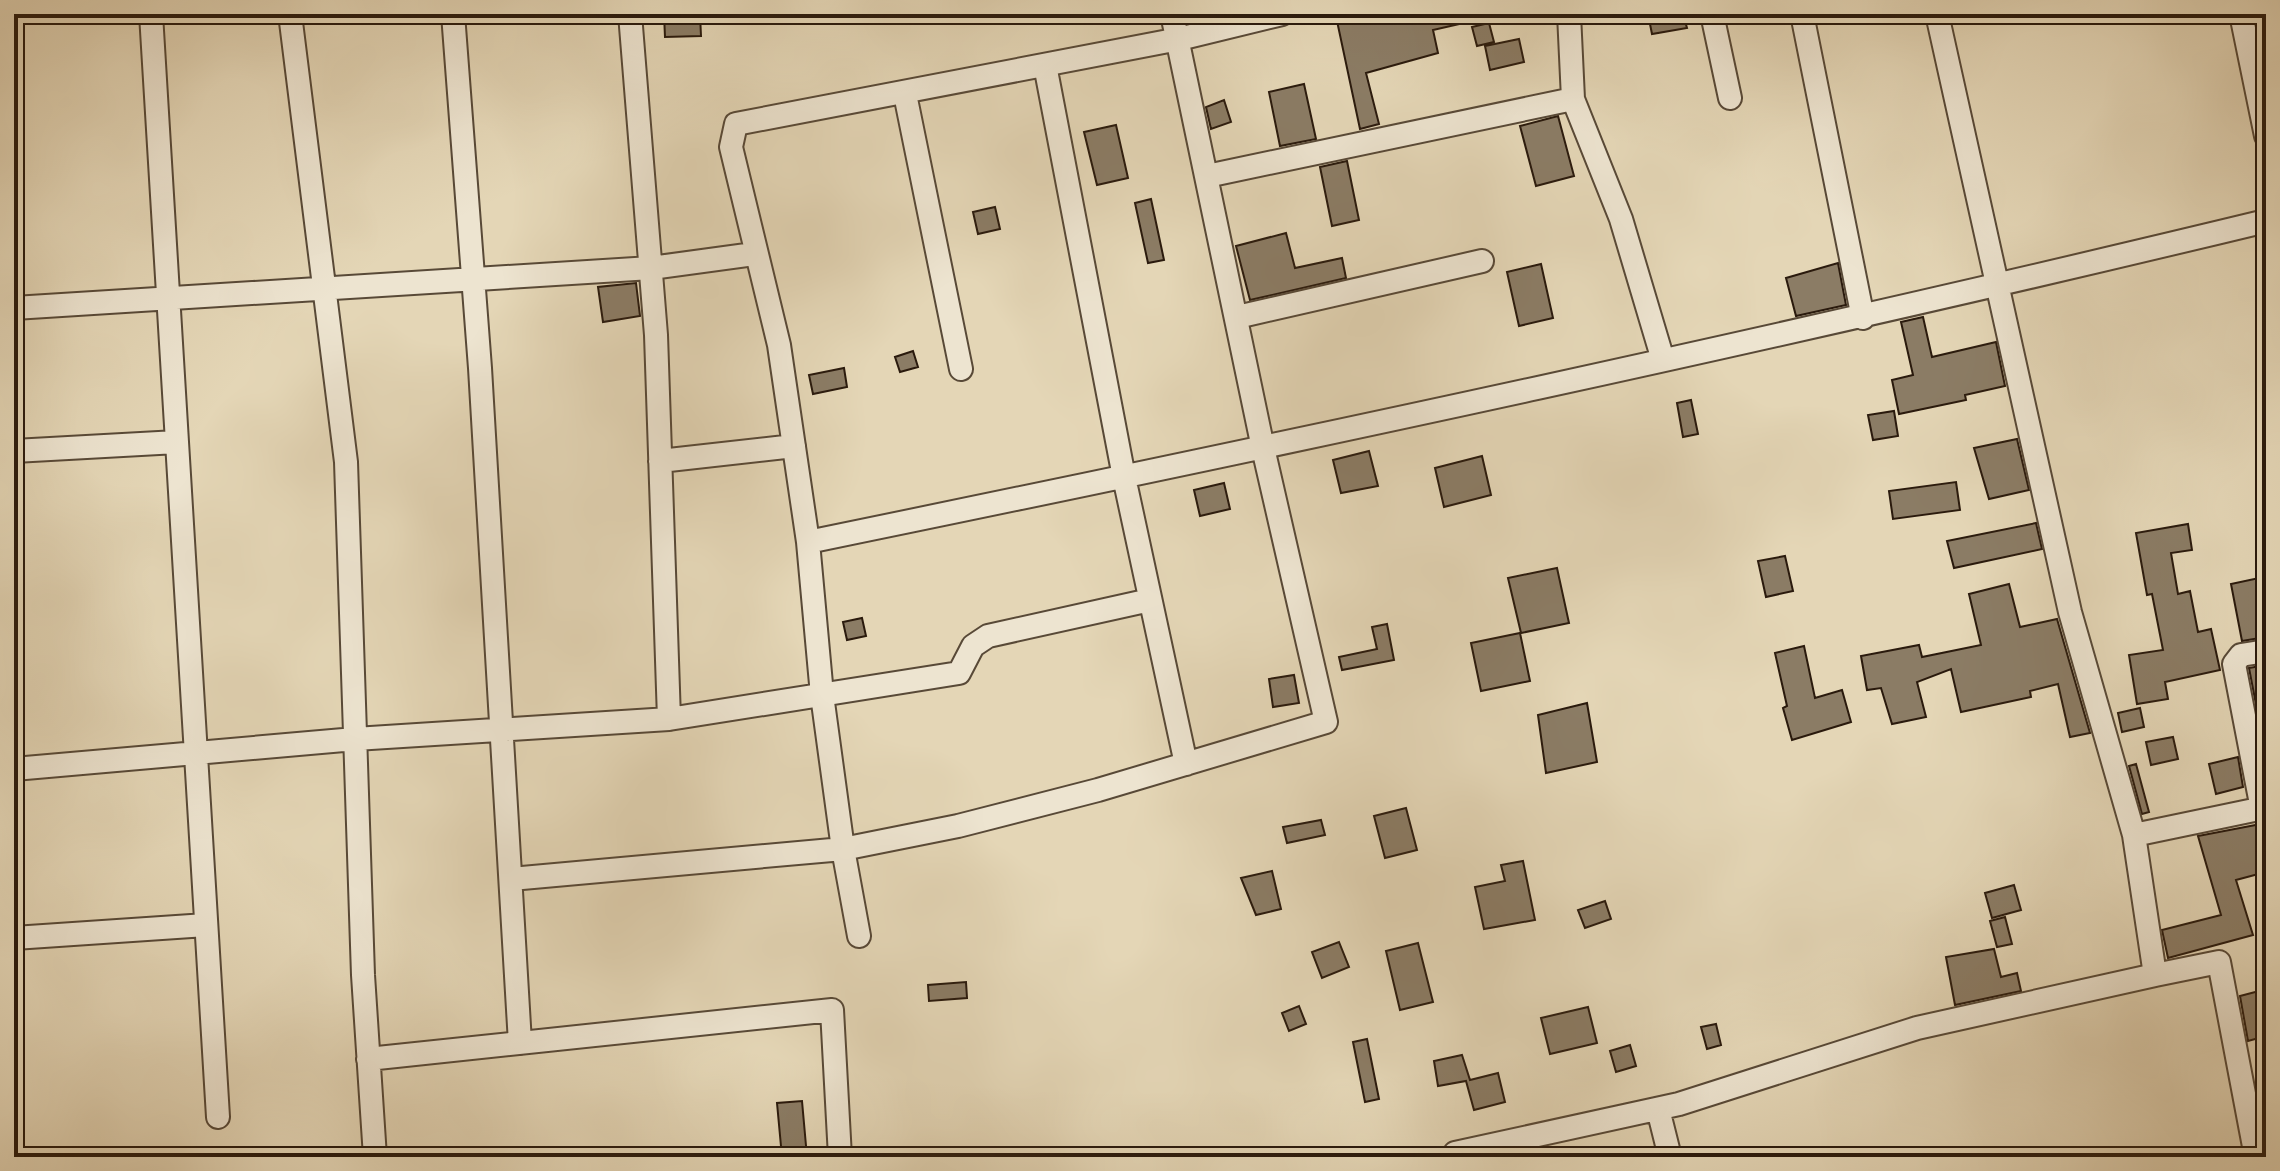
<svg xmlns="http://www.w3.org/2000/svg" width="2280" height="1171" viewBox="0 0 2280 1171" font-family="'Old Standard TT',serif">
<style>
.building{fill:#8b7c65;stroke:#2a1a0d;stroke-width:2}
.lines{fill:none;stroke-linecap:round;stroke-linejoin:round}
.street-casing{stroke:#584937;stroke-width:26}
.street{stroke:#ede4d0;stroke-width:22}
</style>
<rect width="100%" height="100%" fill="#e4d6b6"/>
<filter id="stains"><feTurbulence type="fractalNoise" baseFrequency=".0025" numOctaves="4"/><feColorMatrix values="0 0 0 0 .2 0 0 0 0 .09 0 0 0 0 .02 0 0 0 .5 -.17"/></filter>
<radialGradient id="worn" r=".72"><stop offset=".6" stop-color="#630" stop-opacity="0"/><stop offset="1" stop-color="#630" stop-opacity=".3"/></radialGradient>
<path class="building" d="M 664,14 L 700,14 L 701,36 L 665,37 Z
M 1365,14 L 1388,14 L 1388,19 L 1409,14 L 1476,14 L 1477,20 L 1433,30 L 1438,53 L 1366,73 L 1379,124 L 1360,129 L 1337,21 Z
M 1648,14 L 1683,14 L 1687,28 L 1652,34 Z
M 1489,23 L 1494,42 L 1477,46 L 1472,27 Z
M 1519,39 L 1524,62 L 1490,70 L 1485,46 Z
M 1304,84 L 1316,139 L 1280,146 L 1269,92 Z
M 1224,100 L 1231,122 L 1211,129 L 1206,107 Z
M 1558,116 L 1574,176 L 1536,186 L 1520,126 Z
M 1116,125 L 1128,178 L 1097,185 L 1084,132 Z
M 1347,161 L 1359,220 L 1332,226 L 1320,167 Z
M 1151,199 L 1164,260 L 1148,263 L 1135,203 Z
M 995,207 L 1000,229 L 978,234 L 973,212 Z
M 1286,233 L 1295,268 L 1342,258 L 1346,278 L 1250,300 L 1236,246 Z
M 1838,263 L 1846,305 L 1796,316 L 1786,278 Z
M 1541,264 L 1553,318 L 1519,326 L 1507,272 Z
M 636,283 L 640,316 L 603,322 L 598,287 Z
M 1923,317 L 1932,357 L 1996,342 L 2005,386 L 1965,395 L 1966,400 L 1899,414 L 1892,380 L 1913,375 L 1901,322 Z
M 913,351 L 918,367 L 900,372 L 895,357 Z
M 844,368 L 847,387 L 813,394 L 809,375 Z
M 1691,400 L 1698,434 L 1683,437 L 1677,403 Z
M 1894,411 L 1898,436 L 1873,440 L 1868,415 Z
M 2017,439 L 2029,490 L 1989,499 L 1974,448 Z
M 1369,451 L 1378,486 L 1341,493 L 1333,460 Z
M 1482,456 L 1491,495 L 1444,507 L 1435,468 Z
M 1956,482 L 1960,510 L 1893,519 L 1889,491 Z
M 1224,483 L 1230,509 L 1200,516 L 1194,490 Z
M 2036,523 L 2042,549 L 1954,568 L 1947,541 Z
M 2188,524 L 2192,550 L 2171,553 L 2178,594 L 2190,591 L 2198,632 L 2211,629 L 2220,670 L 2165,682 L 2168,699 L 2137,704 L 2129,655 L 2163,650 L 2152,594 L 2147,595 L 2136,533 Z
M 1785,556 L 1793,591 L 1766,597 L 1758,561 Z
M 1557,568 L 1569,623 L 1521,633 L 1508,578 Z
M 2259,578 L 2266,580 L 2266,637 L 2242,641 L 2231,584 Z
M 2009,584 L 2020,627 L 2057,619 L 2090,733 L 2070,737 L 2058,684 L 2030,691 L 2031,697 L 1961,712 L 1951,669 L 1917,682 L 1926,717 L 1892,724 L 1881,688 L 1867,690 L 1861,656 L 1919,645 L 1922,657 L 1981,645 L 1969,594 Z
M 862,618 L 866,636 L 847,640 L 843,622 Z
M 1387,624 L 1394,660 L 1342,670 L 1339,657 L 1377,649 L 1372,627 Z
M 1520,633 L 1530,681 L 1481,691 L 1471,643 Z
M 1804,646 L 1815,698 L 1842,690 L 1851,722 L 1792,740 L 1783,708 L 1787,706 L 1775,653 Z
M 2266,665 L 2266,718 L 2259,720 L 2249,668 Z
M 1294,675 L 1299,703 L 1273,707 L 1269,679 Z
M 1587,703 L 1597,762 L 1546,773 L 1538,715 Z
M 2140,708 L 2144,727 L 2122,732 L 2118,713 Z
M 2173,737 L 2178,759 L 2151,765 L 2146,742 Z
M 2238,757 L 2243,787 L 2216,794 L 2209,764 Z
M 2136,764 L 2149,812 L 2142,814 L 2129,766 Z
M 1406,808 L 1417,850 L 1385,858 L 1374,816 Z
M 1321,820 L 1325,835 L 1287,843 L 1283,827 Z
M 2266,823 L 2266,872 L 2236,880 L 2253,935 L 2168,958 L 2162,930 L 2221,915 L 2198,836 Z
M 1523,861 L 1535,920 L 1484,929 L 1475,887 L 1505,881 L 1501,865 Z
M 1272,871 L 1281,909 L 1256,915 L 1241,878 Z
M 2014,885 L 2021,910 L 1992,918 L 1985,893 Z
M 1605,901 L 1611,919 L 1585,928 L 1578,910 Z
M 2005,917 L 2012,944 L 1997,947 L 1990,921 Z
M 1339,942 L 1349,967 L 1322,978 L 1312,952 Z
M 1418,943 L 1433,1002 L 1400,1010 L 1386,951 Z
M 1994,949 L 2001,977 L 2017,973 L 2021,991 L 1955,1005 L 1946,957 Z
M 966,982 L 967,998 L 929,1001 L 928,985 Z
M 2259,991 L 2266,1036 L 2248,1041 L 2240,996 Z
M 1299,1006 L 1306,1024 L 1289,1031 L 1282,1013 Z
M 1588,1007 L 1597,1043 L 1550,1054 L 1541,1018 Z
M 1716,1024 L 1721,1045 L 1707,1049 L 1701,1027 Z
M 1367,1039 L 1379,1099 L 1365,1102 L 1353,1042 Z
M 1630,1045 L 1636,1066 L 1616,1072 L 1610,1051 Z
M 1462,1055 L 1470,1080 L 1498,1073 L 1505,1102 L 1474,1110 L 1466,1081 L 1438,1086 L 1434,1061 Z
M 802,1101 L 807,1157 L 782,1157 L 777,1103 Z"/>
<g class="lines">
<defs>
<path id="street" d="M 151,14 L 218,1117
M 290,14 L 346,462 L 363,975 L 375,1157
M 453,14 L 480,368 L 520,1043
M 630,14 L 656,335 L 669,719
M 1569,14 L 1573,99 L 1621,219 L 1663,360
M 1712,14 L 1730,98
M 1802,14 L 1863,318
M 1937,14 L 2070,612 L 2134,835 L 2155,975 L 2219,962 L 2256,1157
M 2241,14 L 2266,136
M 1045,65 L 1124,477 L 1186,764
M 905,94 L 961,369
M 1207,176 L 1573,99
M 14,308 L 651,268 L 754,254
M 1237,317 L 1482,261
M 14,451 L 177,442
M 660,461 L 794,446
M 808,542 C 1295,442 1782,338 2266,221
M 14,769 L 355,739 L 669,719 L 959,673 L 973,646 L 988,636 L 1150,600
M 2134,835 L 2254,810 L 2261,804 L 2234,664 L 2241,655 L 2266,651
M 511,879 L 843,849 L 958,826 L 1098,790 L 1326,722 L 1263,448 L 1172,14
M 859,936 L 843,849 L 822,695 L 808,542 L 779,345 L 731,147 L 736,124 L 1179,39 L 1282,14
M 14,938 L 206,925
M 368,1059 L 832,1010 L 840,1157
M 1658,1109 L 1670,1157
M 1455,1153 L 1679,1104 L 1917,1028 L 2155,975"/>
</defs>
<use href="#street" class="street-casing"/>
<use href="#street" class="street"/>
</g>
<rect width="2280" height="1171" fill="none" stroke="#e4d6b6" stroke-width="48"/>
<rect x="16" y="16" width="2248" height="1139" fill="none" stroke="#2a1a0d" stroke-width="4"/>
<rect x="24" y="24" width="2232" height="1123" fill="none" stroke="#2a1a0d" stroke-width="2"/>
<rect width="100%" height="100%" filter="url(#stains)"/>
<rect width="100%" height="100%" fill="url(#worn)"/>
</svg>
